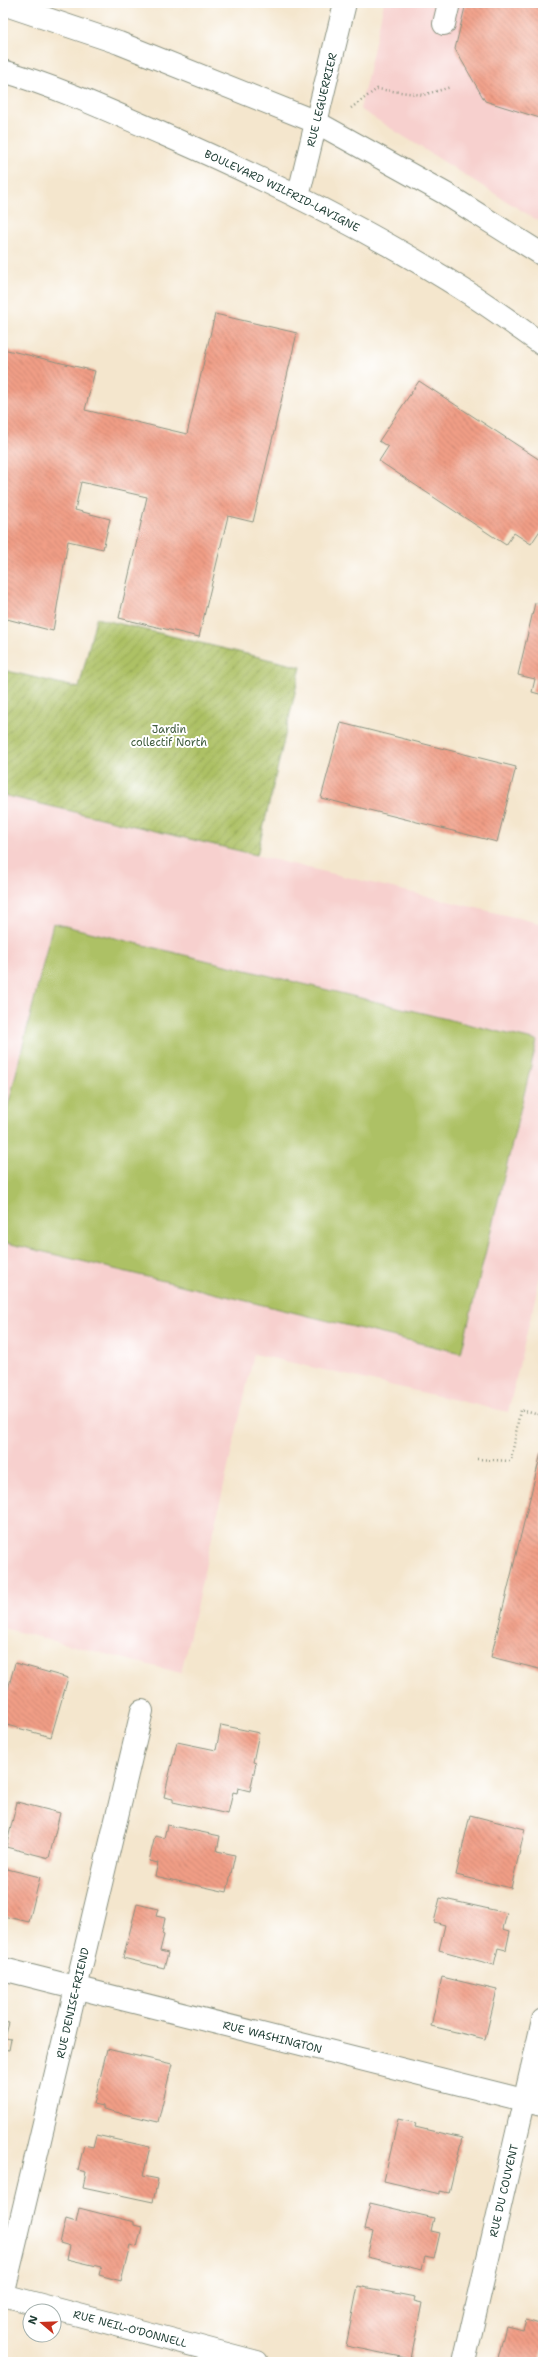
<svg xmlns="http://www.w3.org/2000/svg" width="546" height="2365" viewBox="0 0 546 2365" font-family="'Shantell Sans',sans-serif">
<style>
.built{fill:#f7d0ce}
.garden{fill:url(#garden-furrows);stroke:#667f4c}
.pitch{fill:#adc165;stroke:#667f4c}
.building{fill:url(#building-back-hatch)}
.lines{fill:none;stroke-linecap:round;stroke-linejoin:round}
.minor-casing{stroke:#8a9280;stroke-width:24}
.major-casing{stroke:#8a9280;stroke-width:24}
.path{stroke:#8a9280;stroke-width:2.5;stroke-dasharray:1 3;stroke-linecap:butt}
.minor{stroke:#fff;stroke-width:22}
.major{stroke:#fff;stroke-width:22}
.labels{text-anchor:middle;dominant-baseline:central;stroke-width:4;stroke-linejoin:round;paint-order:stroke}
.street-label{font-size:11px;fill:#1f3d34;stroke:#fff}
.park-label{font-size:11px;fill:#425e40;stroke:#fff}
</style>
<defs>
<pattern id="garden-furrows" width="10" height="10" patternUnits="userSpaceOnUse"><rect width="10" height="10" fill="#adc165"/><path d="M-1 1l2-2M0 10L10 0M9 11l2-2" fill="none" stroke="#8c9e54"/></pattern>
<pattern id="building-back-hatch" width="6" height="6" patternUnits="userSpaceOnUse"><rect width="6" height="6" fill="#f19e86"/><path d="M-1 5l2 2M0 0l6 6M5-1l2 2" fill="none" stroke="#c3826e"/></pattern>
</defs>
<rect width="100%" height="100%" fill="#fff"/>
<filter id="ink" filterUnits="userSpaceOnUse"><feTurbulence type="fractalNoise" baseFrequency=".025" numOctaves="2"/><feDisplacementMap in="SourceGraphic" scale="8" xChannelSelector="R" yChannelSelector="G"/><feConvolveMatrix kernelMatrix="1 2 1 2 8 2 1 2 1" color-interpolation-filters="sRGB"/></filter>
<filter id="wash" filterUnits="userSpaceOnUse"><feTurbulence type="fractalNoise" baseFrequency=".012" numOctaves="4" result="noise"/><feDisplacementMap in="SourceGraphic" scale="16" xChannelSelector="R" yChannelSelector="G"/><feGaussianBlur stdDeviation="0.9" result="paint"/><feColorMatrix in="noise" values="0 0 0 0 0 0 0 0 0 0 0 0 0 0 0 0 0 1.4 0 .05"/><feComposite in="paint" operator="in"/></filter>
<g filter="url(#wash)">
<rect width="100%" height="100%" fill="#f4e6cd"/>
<path class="built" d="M 384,3 L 543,3 L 543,224 L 360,109 Z
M 3,795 L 543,924 L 543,1265 L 508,1412 L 254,1354 L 181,1673 L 3,1628 Z"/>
<path class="garden" d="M 96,618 L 301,667 L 257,855 L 3,795 L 3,670 L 79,688 Z"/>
<path class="pitch" d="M 53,923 L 537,1041 L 461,1353 L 3,1242 L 3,1127 Z"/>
<g id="blocks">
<path class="building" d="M 466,3 L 543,3 L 543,119 L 485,101 L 455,49 Z
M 215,314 L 297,333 L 253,522 L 228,516 L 199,637 L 119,618 L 147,497 L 81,482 L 75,510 L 110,519 L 103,549 L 68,541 L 53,631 L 3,618 L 3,349 L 95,371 L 85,410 L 187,434 Z
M 419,381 L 543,462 L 543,526 L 531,544 L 514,533 L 506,545 L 379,461 L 388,447 L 379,441 Z
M 535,603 L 543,605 L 543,695 L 532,692 L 535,679 L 518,675 Z
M 341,723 L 516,767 L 497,842 L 321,798 Z
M 541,1453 L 543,1453 L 543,1670 L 491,1657 Z
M 15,1663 L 68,1678 L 51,1737 L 3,1724 L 3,1708 Z
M 221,1725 L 259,1733 L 253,1762 L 256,1763 L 250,1791 L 238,1788 L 237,1793 L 233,1792 L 228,1814 L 173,1802 L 173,1799 L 164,1797 L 177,1742 L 216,1750 Z
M 17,1802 L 60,1813 L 49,1858 L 6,1847 Z
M 470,1815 L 525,1829 L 511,1888 L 456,1875 Z
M 167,1825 L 220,1836 L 217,1851 L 235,1855 L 227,1892 L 155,1876 L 158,1863 L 149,1861 L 155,1836 L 164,1838 Z
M 3,1868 L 40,1877 L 29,1922 L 3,1916 Z
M 440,1898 L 507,1913 L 503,1929 L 510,1931 L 506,1950 L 498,1948 L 494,1965 L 439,1950 L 445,1925 L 434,1922 Z
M 137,1904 L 158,1909 L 156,1916 L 165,1918 L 162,1934 L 164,1935 L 160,1951 L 168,1953 L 164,1968 L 123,1958 Z
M 442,1977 L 497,1990 L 485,2039 L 431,2026 Z
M 3,2022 L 9,2023 L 5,2038 L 11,2039 L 9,2050 L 3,2049 Z
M 107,2049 L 172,2064 L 158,2122 L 103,2109 L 103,2106 L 94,2104 Z
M 398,2119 L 416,2123 L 415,2127 L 462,2138 L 449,2193 L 440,2191 L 440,2194 L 384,2181 Z
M 96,2135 L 150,2147 L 143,2176 L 158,2179 L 153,2202 L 83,2187 L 86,2172 L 78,2170 L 84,2145 L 93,2147 Z
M 370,2203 L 434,2218 L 431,2231 L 440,2233 L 434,2259 L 425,2257 L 422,2270 L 367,2257 L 373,2232 L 364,2230 Z
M 79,2208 L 134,2222 L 134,2225 L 142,2227 L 137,2247 L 130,2245 L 121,2281 L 99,2275 L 101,2267 L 67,2259 L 70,2246 L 60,2243 L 66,2219 L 76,2222 Z
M 358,2286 L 415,2297 L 414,2301 L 422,2303 L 411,2359 L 346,2346 Z
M 526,2320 L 543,2325 L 543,2349 L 540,2362 L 497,2362 L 506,2326 L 523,2330 Z"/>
</g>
</g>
<g filter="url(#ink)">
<use href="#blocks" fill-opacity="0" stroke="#8a9280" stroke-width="1"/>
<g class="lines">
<defs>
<g id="minor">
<path d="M 444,24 L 449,3"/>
<path id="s1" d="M 298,197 L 345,3"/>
<path id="s2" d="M 142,1711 L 3,2295 L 257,2362"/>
<path id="s3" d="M 3,1969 L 543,2105"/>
<path id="s4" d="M 464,2362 L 543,2020"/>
</g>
<g id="major">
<path d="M 3,4 L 119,43 L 316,122 L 446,194 L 543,255"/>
<path id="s5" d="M 3,71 C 58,87 112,112 165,135 C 270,181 374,232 470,294 C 495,310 519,328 543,345"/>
</g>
</defs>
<use href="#minor" class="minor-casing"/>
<use href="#major" class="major-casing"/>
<path class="path" d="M 351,108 L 377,89 L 423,95 L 451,87
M 477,1459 L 511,1461 L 520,1410 L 543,1416"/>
<use href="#minor" class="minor"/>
<use href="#major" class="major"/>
</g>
</g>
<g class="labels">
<g class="street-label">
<text stroke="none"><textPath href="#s1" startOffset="100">RUE LEGUERRIER</textPath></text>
<text stroke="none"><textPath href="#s5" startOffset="304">BOULEVARD WILFRID-LAVIGNE</textPath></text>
<text transform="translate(73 2003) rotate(-77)">RUE DENISE-FRIEND</text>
<text stroke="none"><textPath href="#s3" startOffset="278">RUE WASHINGTON</textPath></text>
<text stroke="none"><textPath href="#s4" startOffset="176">RUE DU COUVENT</textPath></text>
<text stroke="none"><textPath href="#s2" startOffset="732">RUE NEIL-O'DONNELL</textPath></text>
</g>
<g class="park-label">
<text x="169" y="729">Jardin<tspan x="169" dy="13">collectif North</tspan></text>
</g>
</g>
<rect width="546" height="2365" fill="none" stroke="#fff" stroke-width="16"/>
<g transform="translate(42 2323) rotate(289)"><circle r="19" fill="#ffffff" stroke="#a5b1ae"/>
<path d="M0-3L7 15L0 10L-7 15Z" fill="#c8321e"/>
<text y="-6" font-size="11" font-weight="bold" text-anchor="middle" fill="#1f3d34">N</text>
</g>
</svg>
